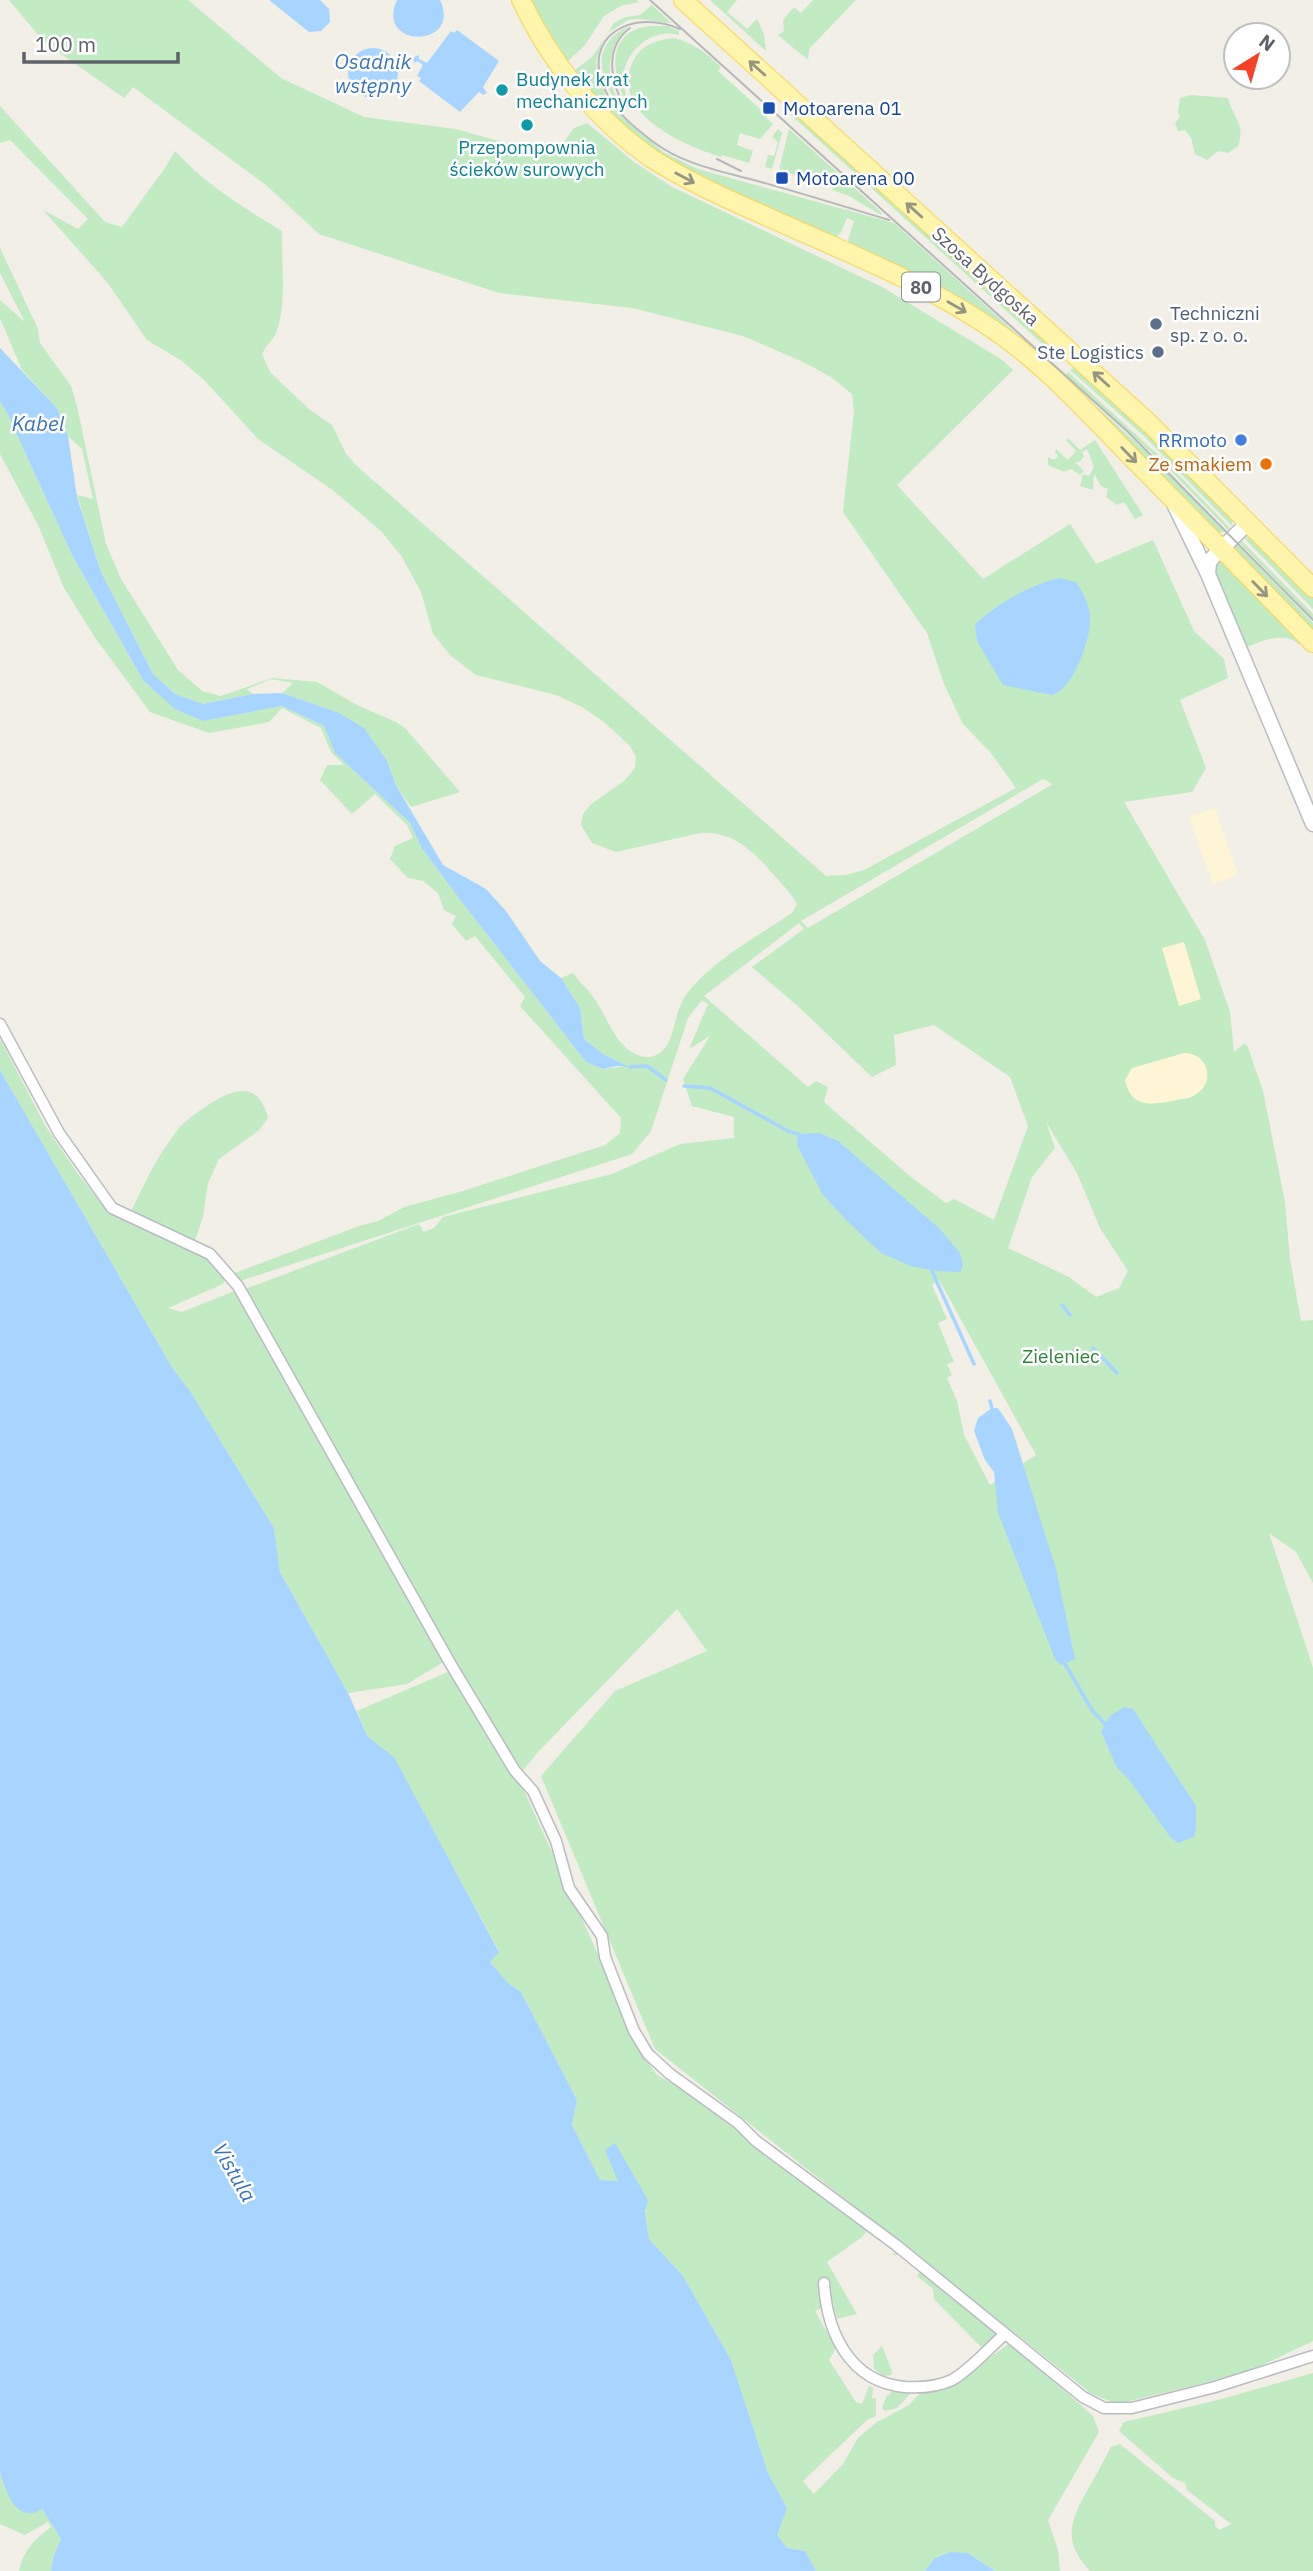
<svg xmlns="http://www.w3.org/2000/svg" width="1313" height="2571" viewBox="0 0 1313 2571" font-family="'IBM Plex Sans',sans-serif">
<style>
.green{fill:#c2eac3;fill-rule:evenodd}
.sand{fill:#fdf5d5}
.water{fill:#a8d5ff}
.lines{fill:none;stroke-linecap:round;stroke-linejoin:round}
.stream{stroke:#a8d5ff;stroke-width:3.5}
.minor-casing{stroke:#b9bcc1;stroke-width:13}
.tertiary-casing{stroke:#b9bcc1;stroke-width:17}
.primary-casing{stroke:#fbd455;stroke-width:20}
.minor{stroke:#fff;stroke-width:10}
.tertiary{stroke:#fff;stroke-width:14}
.primary{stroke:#fff5ad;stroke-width:18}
.tram{stroke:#b7b8b9;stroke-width:2}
.oneway{stroke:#969580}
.culture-dot{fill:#0f9aa8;stroke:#fff;stroke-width:2.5}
.transit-dot{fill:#1a4fb4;stroke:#fff;stroke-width:2.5}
.service-dot{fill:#5c6f8a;stroke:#fff;stroke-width:2.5}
.shop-dot{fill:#3f7fe0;stroke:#fff;stroke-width:2.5}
.food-dot{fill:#e8710a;stroke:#fff;stroke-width:2.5}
.labels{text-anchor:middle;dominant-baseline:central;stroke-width:5;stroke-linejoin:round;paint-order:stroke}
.shield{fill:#fff;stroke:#8e9195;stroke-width:2}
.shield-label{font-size:18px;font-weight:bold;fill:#5e6268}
.culture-label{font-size:19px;fill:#0d838f;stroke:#fff;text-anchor:start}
.transit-label{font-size:19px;fill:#164399;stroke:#fff;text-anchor:start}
.street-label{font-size:19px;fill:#5e6268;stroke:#fff}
.service-label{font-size:19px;fill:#4e5e75;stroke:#fff;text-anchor:start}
.shop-label{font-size:19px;fill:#366cbe;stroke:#fff;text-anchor:end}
.food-label{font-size:19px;fill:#c56008;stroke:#fff;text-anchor:end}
.park-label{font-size:19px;fill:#2f8537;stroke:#fff}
.water-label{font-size:21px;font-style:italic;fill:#3c74b9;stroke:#fff}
</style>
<rect width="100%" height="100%" fill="#f1efe6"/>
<path class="green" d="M 9,0 L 188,0 L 281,78 L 364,117 L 455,129 L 554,156 L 574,128 L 587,123 L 634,162 L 672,187 L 882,287 L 1001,359 L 1013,370 L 897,485 L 983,579 L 1070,524 L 1096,564 L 1153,540 L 1194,631 L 1224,659 L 1228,678 L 1180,700 L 1206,768 L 1192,792 L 1124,802 L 1205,940 L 1230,1012 L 1234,1052 L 1244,1044 L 1247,1045 L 1263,1091 L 1285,1202 L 1290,1259 L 1301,1321 L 1313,1320 L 1313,1583 L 1296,1552 L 1269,1533 L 1313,1668 L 1313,2341 L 1252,2370 L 1208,2382 L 1117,2404 L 1092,2394 L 655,2049 L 541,1776 L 615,1691 L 707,1651 L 677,1609 L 538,1752 L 520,1774 L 245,1289 L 419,1224 L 424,1232 L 434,1228 L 443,1217 L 612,1174 L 680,1144 L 734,1138 L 734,1117 L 692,1106 L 683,1079 L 710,1036 L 689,1049 L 708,1004 L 702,1000 L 688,1018 L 651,1131 L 632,1154 L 240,1281 L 227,1276 L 223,1284 L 168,1308 L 182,1312 L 237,1290 L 303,1407 L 301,1409 L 442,1658 L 442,1663 L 407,1684 L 348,1693 L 280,1572 L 274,1528 L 190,1391 L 173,1369 L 0,1070 L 0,1039 L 46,1127 L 78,1174 L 102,1204 L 128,1218 C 142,1189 156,1157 176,1132 C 183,1122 195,1114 205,1107 C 231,1090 258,1078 268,1118 L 259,1130 L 219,1159 L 208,1183 L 203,1216 L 194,1244 L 227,1276 L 359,1226 L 378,1221 L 404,1207 L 463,1191 L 605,1145 L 620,1133 L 621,1118 L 520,1006 L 525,997 L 475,936 L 466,941 L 452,924 L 456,916 L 444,910 L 438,893 L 423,881 L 408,878 L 390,859 L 395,846 L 413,838 L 407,825 L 375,794 L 352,814 L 320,780 L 327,765 L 344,765 L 331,752 L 321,728 L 282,708 L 269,722 L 209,733 L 150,712 L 96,639 L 64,588 L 38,525 L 0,454 L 0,402 L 7,413 L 72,555 L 143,680 L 203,721 L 282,706 L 324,726 L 335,753 L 410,823 L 421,847 L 458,897 L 586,1062 L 603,1069 L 628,1066 L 603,1054 L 584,1039 L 580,1008 L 561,978 L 573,973 C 579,982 588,989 594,998 C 609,1019 616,1051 644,1057 C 654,1058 662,1053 667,1045 C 676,1030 675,1010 686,995 C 712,960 757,937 792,913 L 797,904 C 791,893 782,884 773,874 C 753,851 733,831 700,833 L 616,852 L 592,843 L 581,825 L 583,814 L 590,805 L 624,781 L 635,768 L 636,757 L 630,746 L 604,722 L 582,707 L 556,695 L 476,675 L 451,656 L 433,634 L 421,592 L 402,557 L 382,532 L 334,491 L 258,439 L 204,380 L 182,361 L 147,340 L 107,282 L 43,210 L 78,229 L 88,219 L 10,140 L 0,143 L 0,106 L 105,222 L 122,227 L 165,168 L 175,151 C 206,185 243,207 282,231 C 281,264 287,300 277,331 C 274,339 266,345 262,354 L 270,372 L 310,410 L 332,425 L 346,454 L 358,467 L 826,876 L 845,875 L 864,870 L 1016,788 L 990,752 L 963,724 L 944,684 L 927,633 L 843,512 L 854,411 L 852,394 L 831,377 L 803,362 L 743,336 L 632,308 L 499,293 L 319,234 L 266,185 L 133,87 L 124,98 L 44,42 ZM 1043,779 L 1053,784 L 808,928 L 801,921 ZM 799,923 L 804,929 L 752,967 L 801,1009 L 872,1077 L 896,1065 L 894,1035 L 934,1025 L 1010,1077 L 1028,1126 L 994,1220 L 954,1199 L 946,1203 L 911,1177 L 824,1102 L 828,1087 L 816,1081 L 808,1087 L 704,996 ZM 1046,1122 L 1077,1173 L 1100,1228 L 1128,1271 L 1119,1288 L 1096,1297 L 1069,1277 L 1008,1248 L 1032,1177 L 1055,1148 ZM 939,1280 L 1036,1455 L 990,1485 L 964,1435 L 957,1401 L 947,1378 L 952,1375 L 947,1364 L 954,1362 L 938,1323 L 947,1319 L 932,1285 Z
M 528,0 L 636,0 L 639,2 L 621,6 L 604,16 L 585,45 L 566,63 Z
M 710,0 L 737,0 L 727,12 L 747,29 L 757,19 L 764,34 L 766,51 Z
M 813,0 L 856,0 L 809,49 L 808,60 L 778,35 L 784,31 L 783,20 L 794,7 L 801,13 Z
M 652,5 L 671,23 L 640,19 L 628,20 L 609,32 L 603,40 L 596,61 L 597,73 L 606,98 L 623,118 L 663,152 L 698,169 L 894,223 L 1051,365 L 849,245 L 848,240 L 854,221 L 847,218 L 841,232 L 834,240 C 774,212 704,186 650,148 C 622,127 597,99 574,71 L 593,56 L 614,23 L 625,17 L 640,15 Z
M 629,26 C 609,44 605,69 615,94 C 618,101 624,107 625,113 C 601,85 586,46 629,26 Z
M 650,26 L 667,26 L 679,31 L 679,35 C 652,27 625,51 623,77 C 623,87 626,96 630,105 L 628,106 C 611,75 605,31 650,26 Z
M 674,38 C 694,43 706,53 721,67 L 718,71 L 768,116 L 766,118 L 773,124 L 760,139 L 740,133 L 737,145 L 753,151 L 749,163 L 722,155 L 721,157 C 689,147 614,118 631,66 C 638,46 655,40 674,38 Z
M 1191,95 L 1228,98 C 1233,118 1246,124 1238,146 L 1228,153 L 1218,151 L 1207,160 L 1195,154 L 1191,138 L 1185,130 L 1178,131 L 1175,123 L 1180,117 L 1178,112 L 1180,98 Z
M 794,111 L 1060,353 L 1058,358 L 790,114 Z
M 778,129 L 782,133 L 772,169 L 765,167 L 768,155 L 774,156 L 778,142 L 772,137 Z
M 789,129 L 882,213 L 881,215 L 849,196 L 832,190 L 833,186 L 779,170 Z
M 0,248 L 38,329 L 40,343 L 71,386 L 77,406 L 106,544 L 121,579 L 178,670 L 202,691 L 221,696 L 272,678 L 317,682 L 359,706 L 396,722 L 406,729 L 460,792 L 411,807 L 396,785 L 387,761 L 337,712 L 282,693 L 293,683 L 271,679 L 247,689 L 253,694 L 203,704 L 175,694 L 153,674 L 101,572 L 77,495 L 93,499 L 82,449 L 68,436 L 57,408 L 22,370 L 0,318 L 0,300 L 25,322 L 0,273 Z
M 1076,367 L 1151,431 L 1233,517 L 1232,526 L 1145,437 L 1070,370 Z
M 1068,372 L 1169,465 L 1230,528 L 1228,530 L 1167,467 L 1066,375 Z
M 1064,377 L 1154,459 L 1225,532 L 1218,532 Z
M 1068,438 L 1080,450 L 1095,440 L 1143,515 L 1135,519 L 1124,502 L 1117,505 L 1106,497 L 1108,489 L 1101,486 L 1094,474 L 1093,490 L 1080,486 L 1083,474 L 1089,476 L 1094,467 L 1087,449 L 1082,452 L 1084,457 L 1079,462 L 1075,462 L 1084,471 L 1080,475 L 1071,469 L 1064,472 L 1048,465 L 1048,457 L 1054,460 L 1058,456 L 1055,451 L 1056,449 L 1068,460 L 1076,451 L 1066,440 Z
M 1249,536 L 1313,596 L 1313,609 L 1243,537 Z
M 1240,539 L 1313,614 L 1313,619 L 1238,541 Z
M 1236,543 L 1313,623 L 1313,631 L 1234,553 Z
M 1219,558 L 1303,641 L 1299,644 C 1283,631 1262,641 1244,648 L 1212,567 Z
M 450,1671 C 474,1706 493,1744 515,1780 L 521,1784 L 644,2056 L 656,2074 L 689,2094 L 868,2229 L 862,2237 L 827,2262 L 857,2314 L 837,2319 L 833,2302 L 815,2311 L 836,2348 L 829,2360 L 856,2402 L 862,2404 L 869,2386 L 873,2388 L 872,2398 L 876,2398 L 876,2416 L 867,2420 L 803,2481 L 814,2494 L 843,2464 L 858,2438 L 877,2422 L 909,2405 L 925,2388 L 948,2388 L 1010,2343 L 1093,2416 L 1099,2432 L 1048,2520 L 1058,2550 L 1060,2571 L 995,2571 L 968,2553 L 934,2559 L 925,2571 L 816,2571 L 805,2551 L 787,2548 L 776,2534 L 787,2508 L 768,2473 L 731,2360 L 683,2276 L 649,2239 L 645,2213 L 647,2210 L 618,2181 L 600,2180 L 572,2125 L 577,2100 L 521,1992 L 508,1983 L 490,1962 L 499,1951 L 394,1758 L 368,1737 L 357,1711 Z
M 898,2251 L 1001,2335 L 981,2347 L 934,2299 L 933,2289 L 917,2276 L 920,2272 L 900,2255 L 892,2255 Z
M 882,2346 L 892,2371 L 891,2375 L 883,2376 L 874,2369 L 873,2355 Z
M 1313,2373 L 1313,2571 L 1090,2571 C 1063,2542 1069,2523 1087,2491 C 1095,2477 1103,2462 1111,2447 L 1120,2444 L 1215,2521 L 1215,2526 L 1220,2530 L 1231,2524 L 1187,2490 L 1185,2483 L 1173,2478 L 1119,2431 L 1124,2422 L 1218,2400 Z
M 894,2390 L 910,2390 L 911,2393 L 897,2408 L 885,2411 L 882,2408 L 886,2397 Z
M 0,2472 L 5,2489 L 42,2509 L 61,2539 L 53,2558 L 51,2571 L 19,2571 C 24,2549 34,2540 51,2527 L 48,2522 L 25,2535 L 0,2524 Z"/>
<path class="sand" d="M 1215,808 L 1238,875 L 1213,884 L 1189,817 Z
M 1184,942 L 1201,999 L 1179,1006 L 1162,948 Z
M 1184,1053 C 1209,1053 1216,1083 1195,1095 C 1189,1099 1180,1099 1173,1101 C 1150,1105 1131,1108 1125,1080 L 1132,1068 Z"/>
<path class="water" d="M 269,0 L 320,0 L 329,9 L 330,22 L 321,31 L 309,32 Z
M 397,0 L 440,0 C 463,49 374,49 397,0 Z
M 457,30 L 499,61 L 483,87 L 487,93 L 483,95 L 479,92 L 460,112 L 419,81 L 421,78 L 417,76 L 423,65 L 417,61 L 415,63 L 412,58 L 419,55 L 419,59 L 427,63 L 451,31 L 454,33 Z
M348 73a25 25 0 1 1 50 0a25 25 0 1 1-50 0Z
M 0,348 L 57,408 L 68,436 L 77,497 L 101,572 L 153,674 L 175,694 L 203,704 L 253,694 L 282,693 L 337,712 L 364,728 L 387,761 L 396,785 L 443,865 L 486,889 L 506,911 L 540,961 L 561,978 L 580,1008 L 584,1039 L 603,1054 L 630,1067 L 617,1066 L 603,1069 L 586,1062 L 458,897 L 421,847 L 410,823 L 335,753 L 324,726 L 282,706 L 203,721 L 175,709 L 143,680 L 72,555 L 7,413 L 0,402 Z
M 1060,578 L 1076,582 C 1083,593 1090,605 1090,618 C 1091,639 1073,690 1052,695 L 1003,685 L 977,641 L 975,624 C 999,603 1029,585 1060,578 Z
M 0,1070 L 173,1369 L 190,1391 L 274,1528 L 280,1572 L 348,1693 L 368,1737 L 394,1757 L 499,1952 L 490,1962 L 508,1983 L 521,1992 L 577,2100 L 572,2125 L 600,2180 L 618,2181 L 605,2150 L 615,2143 L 648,2200 L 645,2213 L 649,2239 L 683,2276 L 731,2360 L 768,2473 L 787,2508 L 777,2535 L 787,2548 L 805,2551 L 816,2571 L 51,2571 L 53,2558 L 61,2539 L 42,2509 C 17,2525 5,2491 0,2472 Z
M 819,1133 L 838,1141 L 940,1229 L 960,1253 L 963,1266 L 960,1272 L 935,1271 L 911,1266 L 881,1253 L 848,1222 L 823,1195 L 797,1145 L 798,1134 Z
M 992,1408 L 998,1408 L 1012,1429 L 1056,1569 L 1075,1659 L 1061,1665 L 1055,1659 L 998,1513 L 994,1472 L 985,1460 L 974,1431 L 978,1418 Z
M 1124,1707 L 1133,1709 L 1196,1806 L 1196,1828 L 1194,1837 L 1178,1843 L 1171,1838 L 1130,1781 L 1116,1766 L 1101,1731 L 1110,1716 Z
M 950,2552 L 968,2553 L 995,2571 L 925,2571 L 934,2559 Z"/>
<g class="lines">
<path class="stream" d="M 630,1067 L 647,1066 L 666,1080
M 684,1086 L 710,1088 L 790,1132 L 798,1134
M 932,1271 L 974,1364
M 1062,1305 L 1070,1315
M 1093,1348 L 1117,1373
M 990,1401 L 992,1408
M 1065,1664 L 1092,1710 L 1105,1724"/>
<defs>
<path id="minor" d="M 0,1024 L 59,1133 L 112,1208 L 210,1254 L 238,1286 L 450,1663 L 515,1771 L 533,1791 L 556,1841 L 569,1888 L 602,1936 L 605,1957 L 634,2031 L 648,2054 L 670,2074 L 738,2123 L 756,2141 L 896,2245 L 1083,2397 L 1104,2408 L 1132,2408 L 1215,2387 L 1313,2356
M 824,2283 C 827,2332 849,2382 905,2387 C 921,2388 937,2387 952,2380 C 969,2371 989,2348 1005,2334"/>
<path id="tertiary" d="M 1175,506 L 1208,574 L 1313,824
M 1208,574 L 1209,563 L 1213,557 L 1249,522"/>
<path id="primary" d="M 521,0 C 549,60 596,120 651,158 C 685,180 722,197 759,213 C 844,252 934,285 1009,341 C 1057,377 1097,423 1139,465 C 1197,524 1256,583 1313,643
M 683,0 L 1150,424 L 1313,588"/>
</defs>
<use href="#minor" class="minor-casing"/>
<use href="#tertiary" class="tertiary-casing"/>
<use href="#primary" class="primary-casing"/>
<use href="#minor" class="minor"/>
<use href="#tertiary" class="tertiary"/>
<use href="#primary" class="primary"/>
<path class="tram" d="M 650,0 L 1128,432 L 1313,620
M 680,29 C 633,8 580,35 605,90 C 614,111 634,127 652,141 C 685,166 722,171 761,182 C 804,194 846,207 889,220
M 625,107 C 610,82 604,47 630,28
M 717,159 L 741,171"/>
</g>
<defs><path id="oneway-shaft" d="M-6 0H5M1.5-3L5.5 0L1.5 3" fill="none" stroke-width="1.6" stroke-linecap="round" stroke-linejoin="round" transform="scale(1.75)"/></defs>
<g class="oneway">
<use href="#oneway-shaft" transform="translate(757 68) rotate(-138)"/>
<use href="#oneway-shaft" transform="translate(685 178) rotate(28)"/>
<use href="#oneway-shaft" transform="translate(914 210) rotate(-138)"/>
<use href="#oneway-shaft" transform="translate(957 307) rotate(30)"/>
<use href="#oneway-shaft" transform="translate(1101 379) rotate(-138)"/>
<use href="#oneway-shaft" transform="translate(1129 455) rotate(46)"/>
<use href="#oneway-shaft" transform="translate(1260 589) rotate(46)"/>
</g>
<g class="culture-dot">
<circle cx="502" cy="90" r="7"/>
<circle cx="527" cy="125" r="7"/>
</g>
<g class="transit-dot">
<rect x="762" y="101" width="14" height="14" rx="3.5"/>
<rect x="775" y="171" width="14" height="14" rx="3.5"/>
</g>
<g class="service-dot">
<circle cx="1156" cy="324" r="7"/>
<circle cx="1158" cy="352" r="7"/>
</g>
<circle class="shop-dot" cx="1241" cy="440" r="7"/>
<circle class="food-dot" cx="1266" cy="464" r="7"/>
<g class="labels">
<rect class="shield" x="902" y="272.5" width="38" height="29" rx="5"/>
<g class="shield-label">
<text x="921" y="287">80</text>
</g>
<g class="culture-label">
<text x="516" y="79">Budynek krat<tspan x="516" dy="22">mechanicznych</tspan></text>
<text x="527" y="147" text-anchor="middle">Przepompownia<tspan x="527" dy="22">ścieków surowych</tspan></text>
</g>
<g class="transit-label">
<text x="783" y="108">Motoarena 01</text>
<text x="796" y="178">Motoarena 00</text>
</g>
<g class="street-label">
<text transform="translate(986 276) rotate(42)">Szosa Bydgoska</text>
</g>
<g class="service-label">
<text x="1170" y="313">Techniczni<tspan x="1170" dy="22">sp. z o. o.</tspan></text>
<text x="1144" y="352" text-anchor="end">Ste Logistics</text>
</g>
<g class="shop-label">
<text x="1227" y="440">RRmoto</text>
</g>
<g class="food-label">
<text x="1252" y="464">Ze smakiem</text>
</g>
<g class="park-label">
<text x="1061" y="1356">Zieleniec</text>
</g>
<g class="water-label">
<text x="373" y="61">Osadnik<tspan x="373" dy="24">wstępny</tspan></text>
<text x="38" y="423">Kabel</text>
<text transform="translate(235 2172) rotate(60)">Vistula</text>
</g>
</g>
<g transform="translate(1257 56) rotate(37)"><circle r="33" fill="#ffffff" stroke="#bfc0c3" stroke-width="2"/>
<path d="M0-5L12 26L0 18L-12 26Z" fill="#f54128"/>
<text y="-10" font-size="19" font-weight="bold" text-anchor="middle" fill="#5e6268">N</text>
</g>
<path d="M24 52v10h154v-10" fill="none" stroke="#5e6268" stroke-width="3.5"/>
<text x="35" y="52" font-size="21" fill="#5e6268" stroke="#ffffff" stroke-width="5" paint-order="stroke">100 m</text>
</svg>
